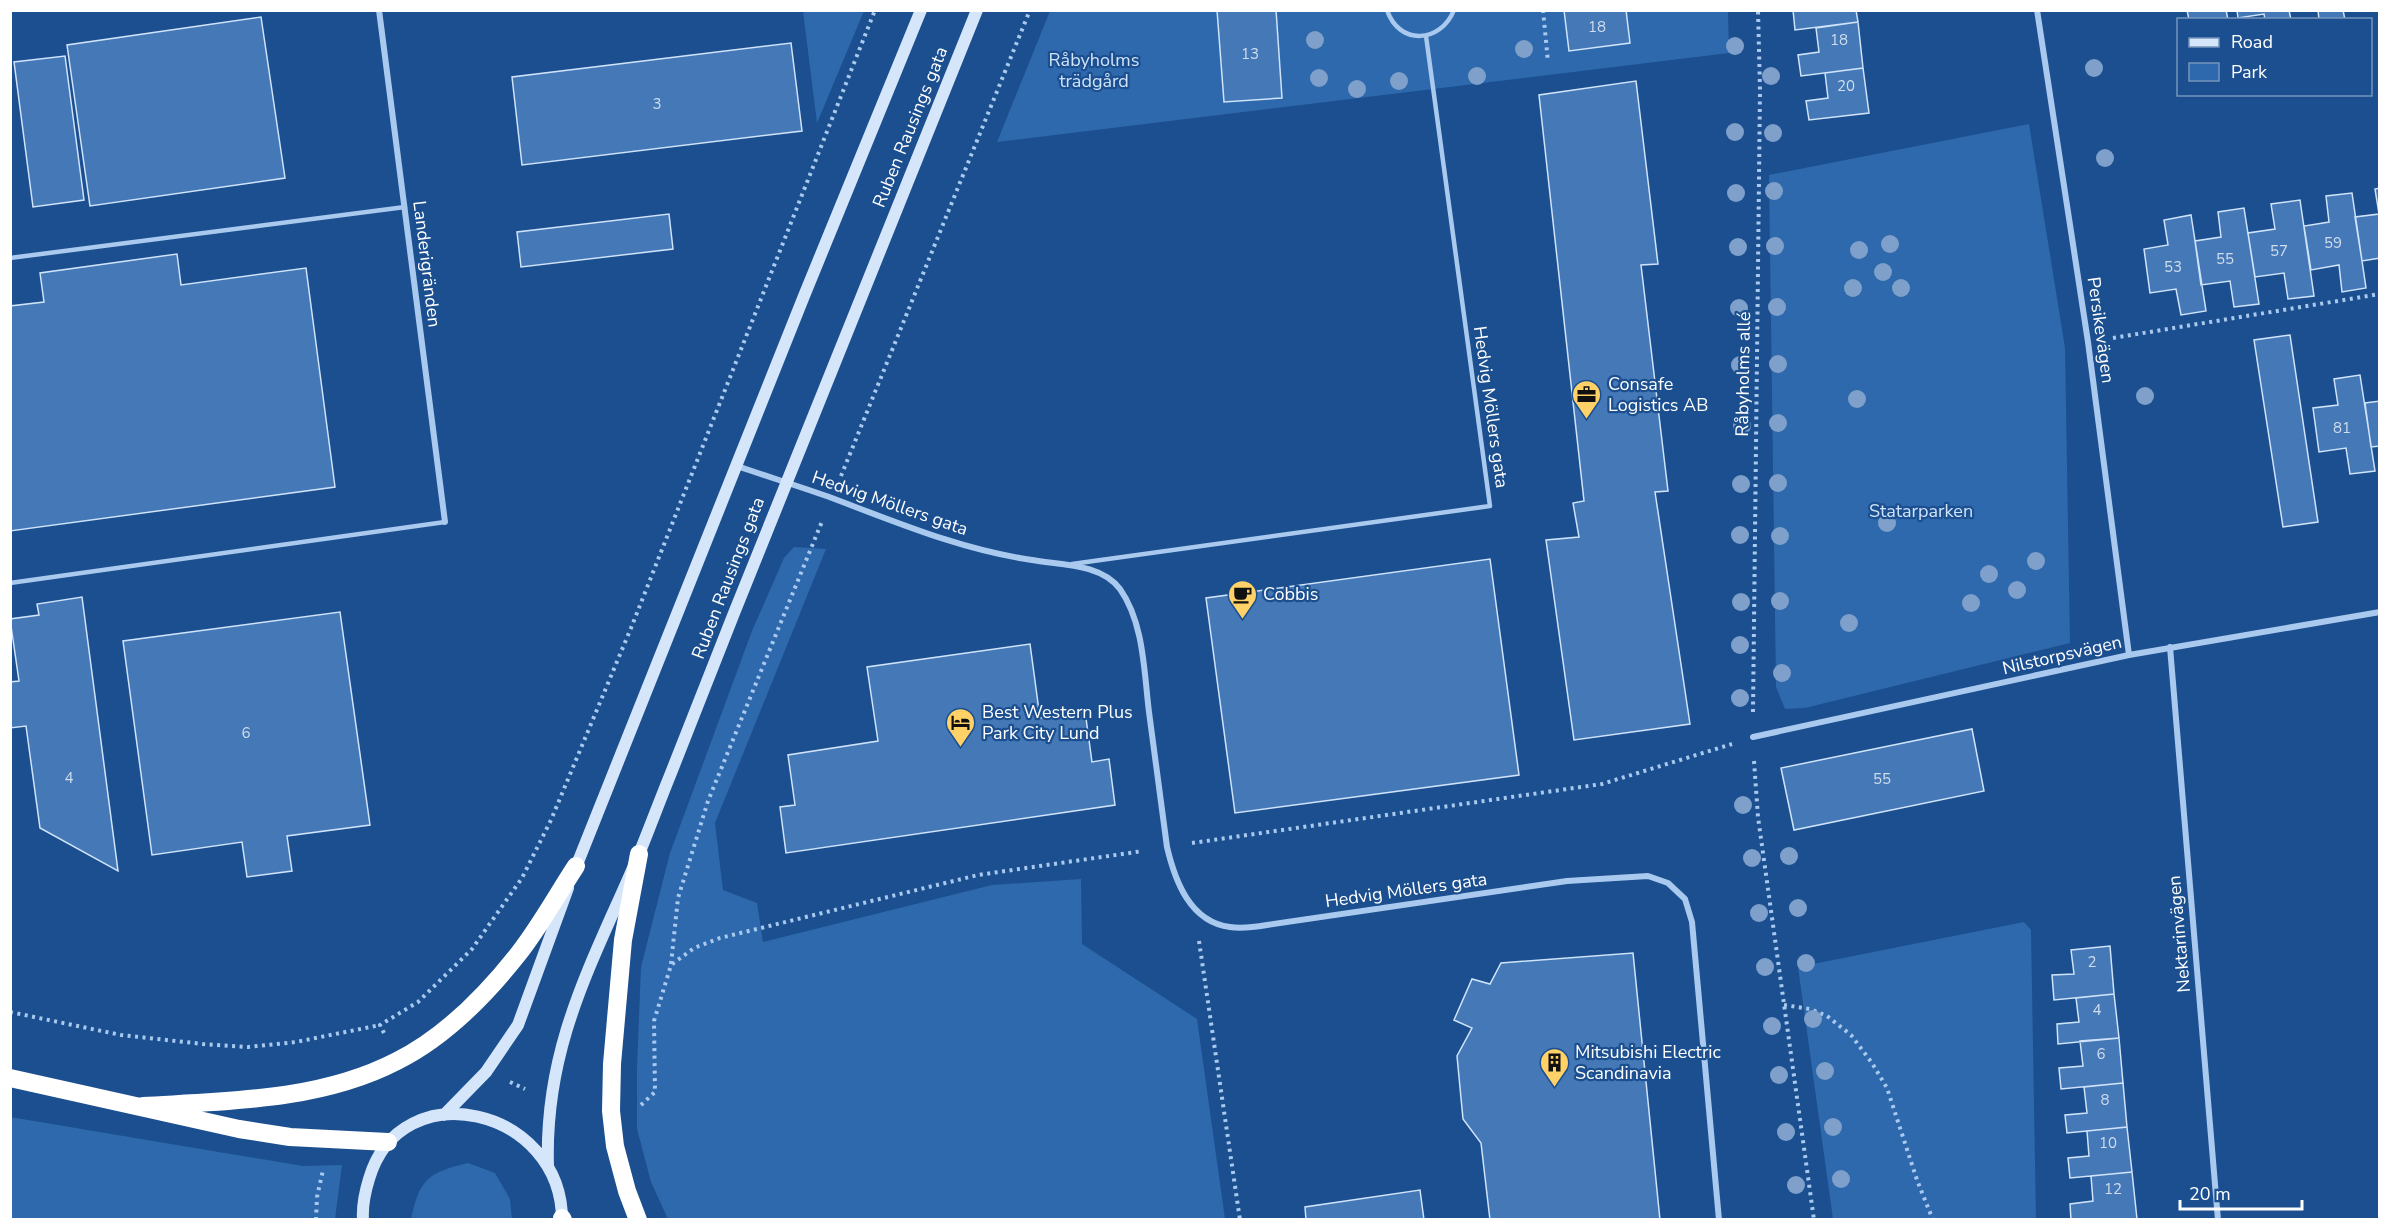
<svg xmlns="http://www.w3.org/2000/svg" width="2390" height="1230" viewBox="0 0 2390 1230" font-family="'Nunito Sans',sans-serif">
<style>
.green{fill:#2e69ad}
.building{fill:#4478b7;stroke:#cfe3fa;stroke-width:1.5}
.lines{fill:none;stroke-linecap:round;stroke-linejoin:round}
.path{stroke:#a9c9ee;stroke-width:4;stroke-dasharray:3 4.5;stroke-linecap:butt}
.service{stroke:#a9c9ee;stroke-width:4.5}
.minor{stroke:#a9c9ee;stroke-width:6}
.secondary{stroke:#d6e6fa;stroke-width:12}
.motorway{stroke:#fff;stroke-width:18}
.tree{fill:#7ea0ca}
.labels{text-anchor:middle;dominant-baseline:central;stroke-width:4.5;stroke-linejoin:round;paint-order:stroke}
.number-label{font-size:15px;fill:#d0dded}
.park-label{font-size:18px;fill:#cfe3fa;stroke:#1b4f8f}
.street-label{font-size:18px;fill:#fff;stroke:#1b4f8f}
.poi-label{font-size:18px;fill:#fff;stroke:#1b4f8f;text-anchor:start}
</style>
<rect width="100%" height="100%" fill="#1b4f8f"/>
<path class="green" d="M 803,11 L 864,11 L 817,123 Z
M 1050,11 L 1728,11 L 1729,53 L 997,142 Z
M 2029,124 L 2065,348 L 2070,643 L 1805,708 L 1785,709 L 1776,687 L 1769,175 Z
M 794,547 L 826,549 L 715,823 L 723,890 L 757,903 L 763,942 L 992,885 L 1081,879 L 1082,944 L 1197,1019 L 1225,1219 L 668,1219 L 651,1182 L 637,1129 L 637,1068 L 641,967 L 670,853 L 752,631 L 784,558 Z
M 2024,922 L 2031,930 L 2036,1219 L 1833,1219 L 1798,967 Z
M 10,1117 L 303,1166 L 342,1165 L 335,1219 L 11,1219 Z
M 468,1163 L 495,1173 L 510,1199 L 512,1219 L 411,1219 C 420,1178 428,1173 468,1163 Z"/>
<path class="building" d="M 1217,10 L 1276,10 L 1282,98 L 1224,102 Z
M 1564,10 L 1626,10 L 1630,43 L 1569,51 Z
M 1793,10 L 1856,10 L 1858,22 L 1795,30 Z
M 2187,10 L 2226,10 L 2228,20 L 2189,20 Z
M 2237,10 L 2289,10 L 2291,20 L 2265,20 L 2264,14 L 2238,18 Z
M 2318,10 L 2343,10 L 2345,20 L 2319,20 Z
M 261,17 L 285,178 L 90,206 L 67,45 Z
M 1858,22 L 1863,68 L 1801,76 L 1798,55 L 1819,52 L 1816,28 Z
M 791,43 L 802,131 L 522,165 L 512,77 Z
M 65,56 L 84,200 L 33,207 L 14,62 Z
M 1863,68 L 1869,113 L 1809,120 L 1806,101 L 1828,98 L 1825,73 Z
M 1636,81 L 1658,264 L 1641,265 L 1668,491 L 1655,492 L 1690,724 L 1574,740 L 1546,540 L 1579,537 L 1573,503 L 1584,501 L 1539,95 Z
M 2380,188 L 2380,258 L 2362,261 L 2355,217 L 2379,214 L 2375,189 Z
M 2352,193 L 2366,288 L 2342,292 L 2339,265 L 2311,270 L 2304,226 L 2329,222 L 2326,196 Z
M 2300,200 L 2314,296 L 2288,299 L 2284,273 L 2255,277 L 2248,233 L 2275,229 L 2271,204 Z
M 2244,208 L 2259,304 L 2234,307 L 2230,281 L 2201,285 L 2195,241 L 2221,237 L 2218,212 Z
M 669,214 L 673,249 L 521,267 L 517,232 Z
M 2191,215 L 2206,311 L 2181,315 L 2176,289 L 2150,293 L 2144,249 L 2168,245 L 2164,220 Z
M 177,254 L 181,285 L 306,268 L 335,487 L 10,531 L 10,306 L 44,302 L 40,273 Z
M 2290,335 L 2318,522 L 2283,527 L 2254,340 Z
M 2360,375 L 2375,471 L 2350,474 L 2346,448 L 2319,452 L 2313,408 L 2338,405 L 2334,379 Z
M 2380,401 L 2380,446 L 2371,447 L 2365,403 Z
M 1490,559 L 1519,775 L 1235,813 L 1206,598 Z
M 82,597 L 118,871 L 40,828 L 26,726 L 10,728 L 10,682 L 19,681 L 10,619 L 39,615 L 37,604 Z
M 340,612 L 370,825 L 287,836 L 292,871 L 247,877 L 242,842 L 152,855 L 123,641 Z
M 1030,644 L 1040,718 L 1085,711 L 1092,762 L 1109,759 L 1115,805 L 786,853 L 780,807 L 795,805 L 788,755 L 878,741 L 867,667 Z
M 1972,729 L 1984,791 L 1794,830 L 1781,768 Z
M 2110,946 L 2114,994 L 2054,1000 L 2052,975 L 2074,974 L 2071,950 Z
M 1633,953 L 1660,1220 L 1490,1220 L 1481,1143 L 1463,1119 L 1457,1056 L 1472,1028 L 1454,1020 L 1472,979 L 1490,984 L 1501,963 Z
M 2114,994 L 2119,1038 L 2058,1044 L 2057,1024 L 2079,1022 L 2076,998 Z
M 2119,1038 L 2123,1083 L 2061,1089 L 2059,1068 L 2083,1066 L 2080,1041 Z
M 2123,1083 L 2127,1127 L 2067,1133 L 2065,1115 L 2087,1113 L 2084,1087 Z
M 2127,1127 L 2132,1172 L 2070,1178 L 2068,1158 L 2089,1156 L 2087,1131 Z
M 2132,1172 L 2137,1219 L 2071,1220 L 2070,1204 L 2093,1201 L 2091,1176 Z
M 1420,1190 L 1424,1220 L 1306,1220 L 1305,1207 Z"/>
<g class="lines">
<path class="path" d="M 1543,10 L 1548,62
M 2113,338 L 2380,294
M 841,476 L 1030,10
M 1753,712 L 1760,90 L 1758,10
M 1754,761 L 1758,817 L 1814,1220
M 1192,843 L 1602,784 L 1732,744
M 1199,941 L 1240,1220
M 671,964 L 678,898 L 708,801 L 823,519
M 1784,1005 L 1810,1009 L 1827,1016 L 1851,1035 L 1872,1063 L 1887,1088 L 1917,1180 L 1933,1220
M 10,1012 L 121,1035 L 203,1044 L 248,1047 L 296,1042 L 380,1025
M 384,1033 L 380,1025 L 418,1002 L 472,949 L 522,878 L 551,820 L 631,628 L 875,10
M 510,1082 L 525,1089
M 641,1105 L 655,1092 L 654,1021 L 671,965 L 694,948 L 720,938 L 978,875 L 1143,851
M 316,1220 L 317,1197 L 323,1170"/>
<path class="service" d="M 1387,10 C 1399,46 1441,43 1454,10
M 10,258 L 405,207
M 1072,564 L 1490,506 L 1426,36
M 10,583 L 445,522"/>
<path class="minor" d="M 379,10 L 445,522
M 2037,10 L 2088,342 L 2129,655
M 737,466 C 769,477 801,487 832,498 C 898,523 962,550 1032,560 C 1059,565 1101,563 1120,589 C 1144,623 1144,672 1149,712 C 1155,757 1161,802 1167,847 C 1175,881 1190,922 1230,927 C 1242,929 1255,927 1267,925 L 1567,881 L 1648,876 L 1668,883 L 1685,899 L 1692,922 L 1719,1220
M 2170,647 L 2218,1220
M 1753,737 L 2129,655 L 2380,612"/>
<path class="secondary" d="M 574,872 L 804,296 L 921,10
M 444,1115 L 486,1072 L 518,1025 L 568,888
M 548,1167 C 544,1045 593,962 639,854 C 650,827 660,800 671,773 C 771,518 873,264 977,10
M 363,1220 C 362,1206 365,1192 369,1179 C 401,1070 562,1108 562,1220"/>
<path class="motorway" d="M 10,1078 L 239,1129 L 290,1137 L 388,1142
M 143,1106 C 227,1101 320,1101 397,1061 C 445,1037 486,995 519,953 C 540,926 557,895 576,866
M 562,1218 L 563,1220
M 638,1220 L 627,1191 L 615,1146 L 611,1111 L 612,1064 L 623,940 L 639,854"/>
</g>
<g class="tree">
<circle cx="1315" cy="40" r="9"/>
<circle cx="1735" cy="46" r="9"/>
<circle cx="1524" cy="49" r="9"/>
<circle cx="2094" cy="68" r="9"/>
<circle cx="1477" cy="76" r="9"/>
<circle cx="1771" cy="76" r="9"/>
<circle cx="1319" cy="78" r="9"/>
<circle cx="1399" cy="81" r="9"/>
<circle cx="1357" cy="89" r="9"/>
<circle cx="1735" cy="132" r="9"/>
<circle cx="1773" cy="133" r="9"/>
<circle cx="2105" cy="158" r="9"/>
<circle cx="1774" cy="191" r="9"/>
<circle cx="1736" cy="193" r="9"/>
<circle cx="1890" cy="244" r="9"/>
<circle cx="1775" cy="246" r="9"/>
<circle cx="1738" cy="247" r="9"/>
<circle cx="1859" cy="250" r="9"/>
<circle cx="1883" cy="272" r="9"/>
<circle cx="1853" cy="288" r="9"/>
<circle cx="1901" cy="288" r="9"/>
<circle cx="1777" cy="307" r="9"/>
<circle cx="1739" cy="308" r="9"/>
<circle cx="1778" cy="364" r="9"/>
<circle cx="1740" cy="365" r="9"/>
<circle cx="2145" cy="396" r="9"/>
<circle cx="1857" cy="399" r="9"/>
<circle cx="1778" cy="423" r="9"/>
<circle cx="1742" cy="426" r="9"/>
<circle cx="1778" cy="483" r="9"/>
<circle cx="1741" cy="484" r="9"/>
<circle cx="1887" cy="523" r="9"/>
<circle cx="1740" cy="535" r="9"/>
<circle cx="1780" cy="536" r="9"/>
<circle cx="2036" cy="561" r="9"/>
<circle cx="1989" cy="574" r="9"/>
<circle cx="2017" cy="590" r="9"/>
<circle cx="1780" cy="601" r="9"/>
<circle cx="1741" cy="602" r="9"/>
<circle cx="1971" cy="603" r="9"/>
<circle cx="1849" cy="623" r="9"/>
<circle cx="1740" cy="645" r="9"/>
<circle cx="1782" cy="673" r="9"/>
<circle cx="1740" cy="698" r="9"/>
<circle cx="1743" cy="805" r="9"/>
<circle cx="1789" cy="856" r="9"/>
<circle cx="1752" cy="858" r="9"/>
<circle cx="1798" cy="908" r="9"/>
<circle cx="1759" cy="913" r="9"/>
<circle cx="1806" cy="963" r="9"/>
<circle cx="1765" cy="967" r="9"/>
<circle cx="1813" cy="1019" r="9"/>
<circle cx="1772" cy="1026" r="9"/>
<circle cx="1825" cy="1071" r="9"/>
<circle cx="1779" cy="1075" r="9"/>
<circle cx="1833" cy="1127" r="9"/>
<circle cx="1786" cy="1132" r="9"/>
<circle cx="1841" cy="1179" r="9"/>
<circle cx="1796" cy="1185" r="9"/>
</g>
<defs>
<symbol id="office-pin" viewBox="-11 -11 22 30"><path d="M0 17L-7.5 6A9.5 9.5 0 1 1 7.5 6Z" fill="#ffd166" stroke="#1b4f8f"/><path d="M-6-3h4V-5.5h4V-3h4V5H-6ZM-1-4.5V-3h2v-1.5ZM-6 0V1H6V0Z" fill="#111"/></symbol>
<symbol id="cafe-pin" viewBox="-11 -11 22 30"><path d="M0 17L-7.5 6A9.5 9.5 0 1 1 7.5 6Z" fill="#ffd166" stroke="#1b4f8f"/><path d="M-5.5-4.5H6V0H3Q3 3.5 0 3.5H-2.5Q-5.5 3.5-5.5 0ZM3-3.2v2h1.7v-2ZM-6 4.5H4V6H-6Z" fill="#111"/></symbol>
<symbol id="hotel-pin" viewBox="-11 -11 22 30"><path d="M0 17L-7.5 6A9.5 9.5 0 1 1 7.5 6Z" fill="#ffd166" stroke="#1b4f8f"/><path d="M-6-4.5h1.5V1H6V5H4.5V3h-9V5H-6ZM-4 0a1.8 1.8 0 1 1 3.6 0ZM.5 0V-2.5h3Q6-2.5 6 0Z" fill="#111"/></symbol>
<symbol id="building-pin" viewBox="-11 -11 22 30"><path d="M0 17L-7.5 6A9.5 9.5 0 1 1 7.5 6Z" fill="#ffd166" stroke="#1b4f8f"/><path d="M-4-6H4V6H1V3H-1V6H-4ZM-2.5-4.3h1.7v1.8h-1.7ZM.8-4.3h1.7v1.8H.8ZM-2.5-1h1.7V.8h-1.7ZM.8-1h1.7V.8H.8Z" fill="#111"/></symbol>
</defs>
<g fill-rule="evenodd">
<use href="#office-pin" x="1570" y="378" width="33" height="45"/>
<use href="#cafe-pin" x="1226" y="578" width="33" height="45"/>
<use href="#hotel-pin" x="944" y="706" width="33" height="45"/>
<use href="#building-pin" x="1538" y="1046" width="33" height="45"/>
</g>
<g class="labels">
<g class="number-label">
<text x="1597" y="27">18</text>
<text x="1839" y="40">18</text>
<text x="1250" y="54">13</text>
<text x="1846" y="86">20</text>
<text x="657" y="104">3</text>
<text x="2333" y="243">59</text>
<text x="2279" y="251">57</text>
<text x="2225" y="259">55</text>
<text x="2173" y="267">53</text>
<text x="2342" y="428">81</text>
<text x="246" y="733">6</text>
<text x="69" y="778">4</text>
<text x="1882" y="779">55</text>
<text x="2092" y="962">2</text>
<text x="2097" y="1010">4</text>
<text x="2101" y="1054">6</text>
<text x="2105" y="1100">8</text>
<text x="2108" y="1143">10</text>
<text x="2113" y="1189">12</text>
</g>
<g class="park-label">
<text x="1094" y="60">Råbyholms<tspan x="1094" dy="21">trädgård</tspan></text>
<text x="1921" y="511">Statarparken</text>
</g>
<g class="street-label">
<text transform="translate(910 127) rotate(-68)">Ruben Rausings gata</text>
<text transform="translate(427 264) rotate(83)">Landerigränden</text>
<text transform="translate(2101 330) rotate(82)">Persikevägen</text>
<text transform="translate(1743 374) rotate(-89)">Råbyholms allé</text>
<text transform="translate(1491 407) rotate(82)">Hedvig Möllers gata</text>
<text transform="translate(890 503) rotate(19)">Hedvig Möllers gata</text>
<text transform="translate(728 578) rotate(-69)">Ruben Rausings gata</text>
<text transform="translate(2062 655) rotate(-13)">Nilstorpsvägen</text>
<text transform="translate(1406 890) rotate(-8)">Hedvig Möllers gata</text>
<text transform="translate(2179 934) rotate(-95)">Nektarinvägen</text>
</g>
<g class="poi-label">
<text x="1608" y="384">Consafe<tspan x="1608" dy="21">Logistics AB</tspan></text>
<text x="1263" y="594">Cobbis</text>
<text x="982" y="712">Best Western Plus<tspan x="982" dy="21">Park City Lund</tspan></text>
<text x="1575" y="1052">Mitsubishi Electric<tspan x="1575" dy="21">Scandinavia</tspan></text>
</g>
</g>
<rect width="2390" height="1230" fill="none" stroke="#ffffff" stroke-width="24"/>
<rect x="2177" y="18" width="195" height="78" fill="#1b4f8f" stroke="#7695bc" stroke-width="1.5"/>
<rect x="2189" y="38" width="30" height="9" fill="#d6e6fa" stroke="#7695bc" stroke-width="1.5"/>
<text x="2231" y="48" font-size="18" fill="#ffffff">Road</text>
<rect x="2189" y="63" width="30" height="18" fill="#2e69ad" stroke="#7695bc" stroke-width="1.5"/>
<text x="2231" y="78" font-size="18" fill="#ffffff">Park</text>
<path d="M2180 1200v9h122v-9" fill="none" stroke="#ffffff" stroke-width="3"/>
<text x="2189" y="1200" font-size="18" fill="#ffffff" stroke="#1b4f8f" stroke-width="4.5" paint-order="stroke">20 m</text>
</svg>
